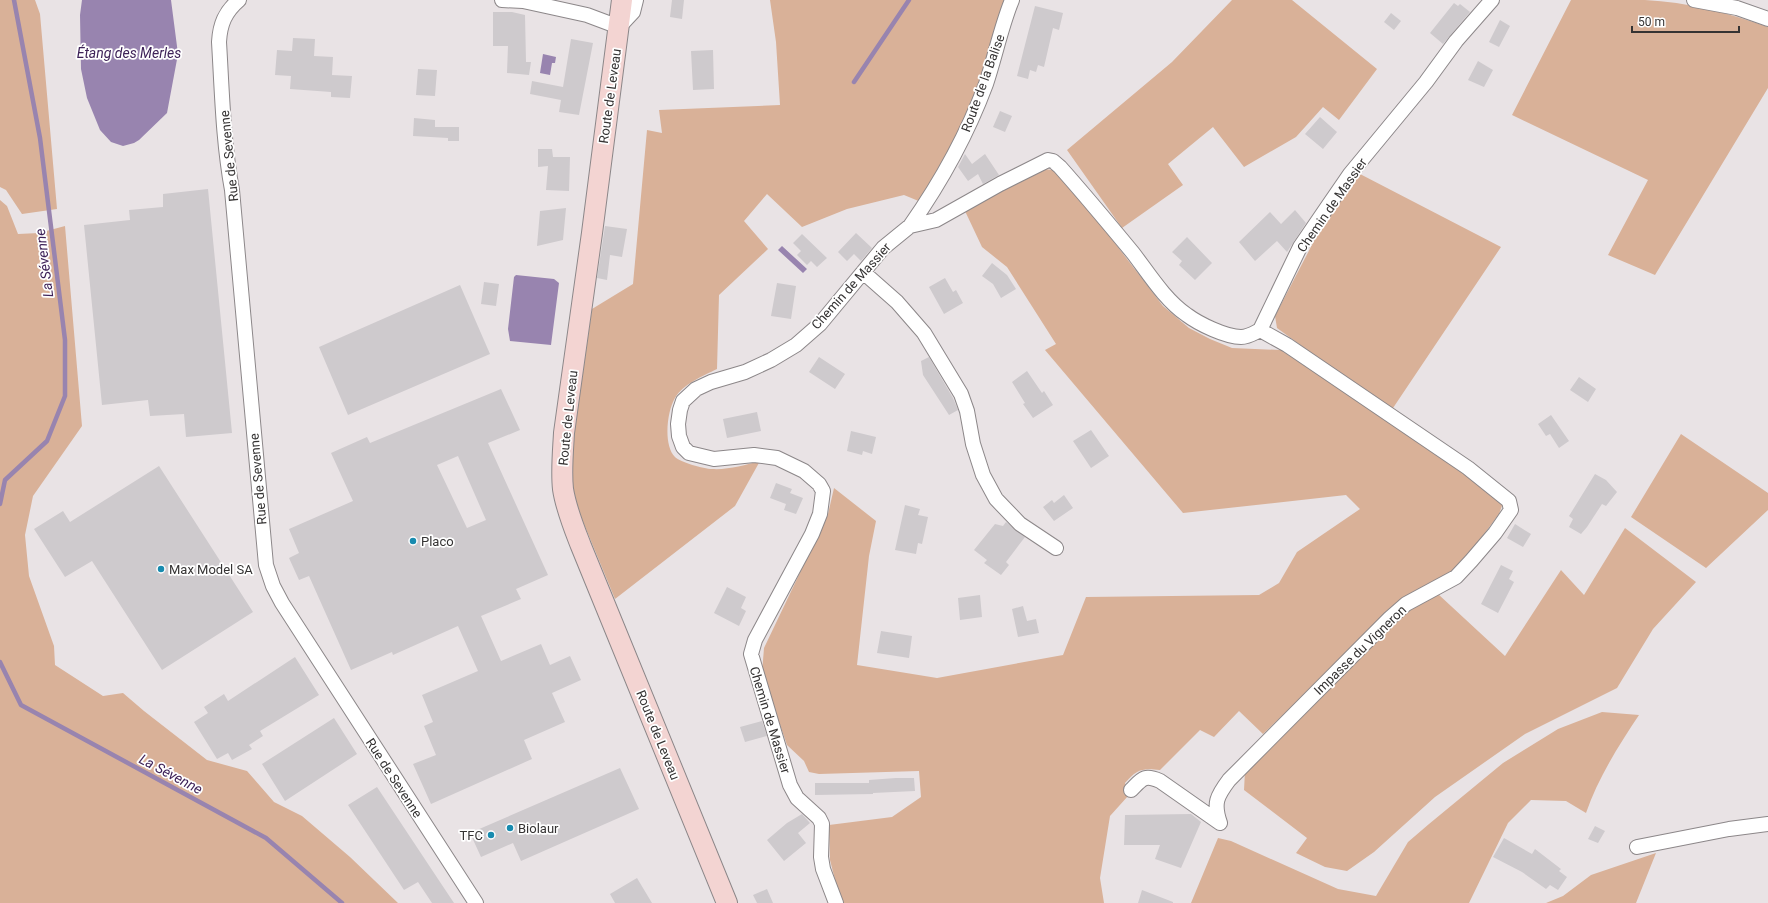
<svg xmlns="http://www.w3.org/2000/svg" width="1768" height="903" viewBox="0 0 1768 903" font-family="Roboto,sans-serif">
<style>
.green{fill:#d9b198}
.water{fill:#9884af}
.lines{fill:none;stroke-linecap:round;stroke-linejoin:round}
.stream{stroke:#9884af;stroke-width:4.5}
.building{fill:#cecacd;fill-rule:evenodd}
.street-casing{stroke:#8c8789;stroke-width:16}
.secondary-casing{stroke:#8c8789;stroke-width:22}
.street{stroke:#fff;stroke-width:14}
.secondary{stroke:#f3d4d2;stroke-width:20}
.poi-dot{fill:#188baf;stroke:#fff;stroke-width:1.5}
.labels{text-anchor:middle;dominant-baseline:central;stroke-width:3.5;stroke-linejoin:round;paint-order:stroke}
.street-label{font-size:13px;fill:#353333;stroke:#fff}
.poi-label{font-size:13px;fill:#353333;stroke:#fff;text-anchor:start}
.water-label{font-size:14px;font-style:italic;fill:#3e2258;stroke:#fff}
</style>
<rect width="100%" height="100%" fill="#e9e3e5"/>
<path class="green" d="M 0,0 L 35,0 L 40,14 L 57,209 L 22,214 L 6,190 L 0,187 Z
M 770,0 L 1005,0 C 993,40 981,80 965,118 C 953,147 937,175 921,202 L 904,195 L 847,209 L 802,227 L 767,194 L 744,221 L 768,249 L 719,295 L 717,369 C 703,376 683,384 675,398 C 667,411 663,445 675,457 C 680,462 704,469 712,469 C 728,470 745,465 760,461 L 735,506 L 615,599 L 579,512 L 573,488 L 572,467 L 575,428 L 592,309 L 633,284 L 647,130 L 662,133 L 659,110 L 780,105 L 776,42 Z
M 1232,0 L 1292,0 L 1377,69 L 1339,120 L 1323,107 L 1296,137 L 1244,167 L 1213,127 L 1168,164 L 1183,185 L 1122,228 L 1067,150 L 1172,62 Z
M 1571,0 C 1596,0 1621,0 1645,0 C 1687,2 1729,13 1768,27 L 1768,88 L 1655,275 L 1608,255 L 1648,180 L 1512,115 Z
M 1043,169 L 1053,170 L 1062,174 L 1163,306 L 1189,328 L 1210,339 L 1232,348 L 1281,350 L 1473,478 L 1503,503 L 1499,514 L 1458,569 L 1328,672 L 1263,734 L 1239,711 L 1214,737 L 1200,730 L 1160,770 C 1142,768 1137,769 1125,783 L 1128,796 L 1110,816 L 1100,878 L 1104,903 L 841,903 L 830,860 L 829,825 L 892,817 L 921,797 L 919,771 L 819,774 L 809,772 L 804,761 L 787,745 L 762,673 L 764,648 L 828,514 L 834,488 L 876,521 L 869,556 L 857,665 L 937,678 L 1063,655 L 1086,597 L 1259,595 L 1279,583 L 1297,552 L 1360,509 L 1346,495 L 1183,513 L 1045,350 L 1056,344 L 1007,267 L 982,247 L 965,211 L 1033,172 Z
M 1360,174 L 1501,247 L 1391,411 L 1277,328 L 1275,316 L 1328,214 Z
M 0,200 L 7,206 L 18,234 L 39,233 L 65,226 L 82,426 L 33,496 L 25,535 L 29,576 L 54,646 L 55,665 L 103,696 L 123,693 L 144,711 L 207,760 L 247,771 L 274,802 L 302,816 L 350,857 L 398,903 L 0,903 Z
M 1681,434 L 1768,493 L 1768,510 L 1706,568 L 1631,517 Z
M 1625,528 L 1696,582 L 1653,629 L 1617,688 L 1525,734 L 1435,797 L 1374,852 L 1347,871 L 1325,867 L 1296,853 L 1307,838 L 1244,790 L 1245,771 L 1406,611 L 1438,594 L 1505,656 L 1561,570 L 1584,595 Z
M 1602,712 L 1639,715 C 1619,745 1598,778 1586,813 L 1566,801 L 1531,800 L 1508,823 L 1469,903 L 1191,903 L 1218,838 L 1231,841 L 1338,889 L 1376,896 L 1408,842 L 1429,824 L 1503,763 L 1558,729 Z
M 1656,853 L 1636,903 L 1546,903 L 1563,896 L 1591,875 Z"/>
<path class="water" d="M 82,0 L 171,0 L 178,54 L 167,113 L 139,140 L 134,143 L 123,146 L 111,142 L 100,130 L 87,98 L 81,69 L 80,15 Z
M 543,54 L 556,57 L 555,63 L 552,63 L 550,75 L 540,73 Z
M 782,246 L 807,269 L 803,273 L 778,250 Z
M 516,275 L 554,279 L 559,283 L 551,345 L 510,341 L 508,329 L 514,277 Z"/>
<g class="lines">
<path class="stream" d="M 854,82 L 909,0
M 0,504 L 5,480 L 47,441 L 65,396 L 65,340 L 40,138 L 14,0
M 0,662 L 21,705 L 266,838 L 342,903"/>
</g>
<path class="building" d="M 672,0 L 684,0 L 682,19 L 670,17 Z
M 1454,3 L 1458,6 L 1460,4 L 1470,12 L 1443,44 L 1430,33 Z
M 1035,6 L 1063,13 L 1059,30 L 1053,28 L 1044,67 L 1038,65 L 1036,72 L 1030,70 L 1028,79 L 1017,76 Z
M 493,12 L 512,12 L 525,15 L 526,62 L 531,62 L 529,75 L 507,73 L 508,46 L 493,46 Z
M 1391,13 L 1401,21 L 1394,30 L 1384,22 Z
M 1500,20 L 1510,26 L 1499,47 L 1489,42 Z
M 293,38 L 315,39 L 314,56 L 333,57 L 332,75 L 352,76 L 350,98 L 331,97 L 331,92 L 290,89 L 291,76 L 275,75 L 277,50 L 292,51 Z
M 571,39 L 593,43 L 579,115 L 559,112 L 561,100 L 530,94 L 532,81 L 563,87 Z
M 713,50 L 714,89 L 693,90 L 691,51 Z
M 1478,61 L 1493,70 L 1484,87 L 1468,80 Z
M 418,69 L 437,70 L 435,96 L 416,95 Z
M 1000,111 L 1012,116 L 1005,132 L 993,127 Z
M 1320,117 L 1337,132 L 1323,149 L 1305,134 Z
M 414,118 L 435,120 L 435,127 L 459,127 L 459,141 L 448,141 L 448,138 L 413,136 Z
M 538,149 L 552,149 L 553,157 L 570,157 L 569,191 L 546,190 L 548,166 L 538,167 Z
M 965,154 L 972,164 L 985,154 L 999,175 L 983,184 L 978,174 L 968,181 L 958,167 Z
M 208,189 L 232,433 L 186,437 L 184,414 L 150,416 L 148,400 L 102,405 L 84,225 L 130,220 L 129,210 L 163,207 L 163,194 Z
M 566,208 L 563,240 L 537,246 L 540,211 Z
M 1295,210 L 1306,223 L 1287,252 L 1277,241 L 1255,261 L 1239,242 L 1270,212 L 1281,224 Z
M 605,226 L 627,229 L 622,257 L 610,255 L 607,280 L 597,278 Z
M 856,233 L 872,248 L 861,261 L 854,254 L 847,261 L 838,252 Z
M 802,234 L 827,258 L 817,267 L 811,261 L 807,265 L 797,255 L 801,251 L 793,243 Z
M 1187,237 L 1212,263 L 1195,280 L 1179,265 L 1182,261 L 1172,252 Z
M 992,263 L 1007,275 L 1016,289 L 1001,298 L 993,284 L 982,276 Z
M 945,278 L 953,292 L 956,290 L 963,303 L 944,314 L 929,287 Z
M 484,282 L 499,284 L 496,306 L 481,304 Z
M 777,283 L 796,286 L 791,319 L 771,316 Z
M 460,285 L 490,354 L 348,415 L 319,347 Z
M 819,357 L 845,374 L 835,389 L 809,372 Z
M 929,357 L 953,398 L 958,410 L 949,415 L 923,375 L 921,361 Z
M 1027,371 L 1042,393 L 1044,391 L 1053,405 L 1033,418 L 1023,404 L 1025,403 L 1012,382 Z
M 1579,377 L 1596,389 L 1588,402 L 1570,390 Z
M 501,389 L 520,430 L 488,443 L 548,575 L 516,589 L 521,599 L 481,616 L 501,661 L 541,644 L 550,665 L 570,656 L 581,680 L 552,693 L 565,722 L 524,740 L 532,759 L 431,804 L 413,764 L 436,755 L 424,726 L 433,722 L 422,695 L 478,671 L 458,626 L 393,655 L 392,652 L 351,670 L 309,576 L 299,580 L 289,558 L 299,553 L 289,529 L 353,501 L 331,453 L 367,437 L 370,443 ZM 458,456 L 486,520 L 467,528 L 437,465 Z
M 757,412 L 761,431 L 727,438 L 723,419 Z
M 1551,415 L 1569,441 L 1559,448 L 1550,434 L 1546,436 L 1538,424 Z
M 1091,430 L 1109,456 L 1091,468 L 1073,441 Z
M 851,431 L 876,437 L 872,454 L 863,451 L 862,455 L 847,451 Z
M 159,466 L 253,612 L 162,670 L 92,561 L 65,577 L 34,529 L 63,511 L 70,522 Z
M 1595,474 L 1606,480 L 1617,492 L 1606,506 L 1602,504 L 1587,527 L 1581,534 L 1569,527 L 1573,519 L 1569,516 Z
M 776,483 L 792,489 L 790,493 L 803,498 L 796,514 L 784,510 L 786,504 L 770,498 Z
M 1064,495 L 1073,508 L 1054,521 L 1043,507 L 1052,500 L 1054,503 Z
M 905,505 L 920,509 L 918,515 L 928,517 L 922,544 L 918,543 L 916,554 L 895,550 Z
M 1006,522 L 1025,537 L 1006,562 L 1009,565 L 1001,575 L 984,563 L 987,560 L 974,550 L 995,524 L 1003,526 Z
M 1515,524 L 1531,534 L 1523,547 L 1507,538 Z
M 1501,565 L 1513,571 L 1509,579 L 1514,582 L 1498,613 L 1481,604 Z
M 727,587 L 746,597 L 741,608 L 746,611 L 739,626 L 714,613 Z
M 980,595 L 982,617 L 960,620 L 958,598 Z
M 1023,606 L 1027,621 L 1036,619 L 1039,633 L 1018,637 L 1012,609 Z
M 881,631 L 912,636 L 909,658 L 877,653 Z
M 295,657 L 319,695 L 260,731 L 263,736 L 249,745 L 252,749 L 232,760 L 228,753 L 217,759 L 194,722 L 208,713 L 204,707 L 224,694 L 228,701 Z
M 334,718 L 357,754 L 285,801 L 262,764 Z
M 762,721 L 767,736 L 745,742 L 740,727 Z
M 620,768 L 639,809 L 521,861 L 513,843 L 481,857 L 470,833 Z
M 896,778 L 914,778 L 915,791 L 873,793 L 873,794 L 815,795 L 815,783 L 869,783 L 869,780 Z
M 377,787 L 438,879 L 454,903 L 432,903 L 418,882 L 404,890 L 348,805 Z
M 802,814 L 810,823 L 798,833 L 806,843 L 784,861 L 767,840 L 787,823 Z
M 1191,814 L 1201,822 L 1181,868 L 1155,859 L 1160,845 L 1124,845 L 1125,815 Z
M 1595,826 L 1605,831 L 1598,843 L 1588,839 Z
M 1504,838 L 1532,854 L 1535,849 L 1561,869 L 1559,871 L 1567,877 L 1558,890 L 1550,885 L 1546,889 L 1522,872 L 1493,857 Z
M 637,878 L 652,903 L 615,903 L 610,894 Z
M 767,889 L 773,903 L 757,903 L 753,895 Z
M 1142,890 L 1173,902 L 1173,903 L 1138,903 Z"/>
<g class="lines">
<defs>
<path id="street" d="M 239,0 C 225,12 220,24 219,42 C 222,91 223,141 232,190 L 266,565 L 273,586 L 282,603 L 476,903
M 502,0 L 523,1 L 587,15 L 619,27 L 633,12 L 636,0
M 1694,0 L 1737,8 L 1768,19
M 910,226 C 941,182 967,135 986,84 C 995,57 1001,27 1012,0
M 863,272 L 897,302 L 924,333 L 961,394 L 967,411 L 973,444 L 983,475 L 996,499 L 1020,524 L 1056,548
M 1131,790 C 1142,779 1144,774 1160,781 L 1220,823
M 1220,823 C 1213,803 1217,796 1229,780 L 1390,618 L 1406,604 L 1456,577 L 1471,561 L 1495,533 L 1511,510 L 1509,501 L 1468,468 L 1287,345 L 1260,330
M 1637,847 L 1729,829 L 1768,824
M 836,903 L 823,869 L 821,857 L 822,824 L 819,818 L 797,798 L 790,785 L 751,654 L 755,640 L 812,534 L 820,514 L 823,491 L 819,484 L 804,471 L 777,458 L 754,455 L 714,459 L 689,453 L 683,447 L 679,436 L 678,424 L 680,410 L 683,401 L 696,389 L 711,382 L 745,372 L 771,360 L 796,345 L 820,324 L 883,248 L 910,226 L 936,220 L 1000,184 L 1048,160 L 1053,161 L 1060,167 C 1085,195 1109,224 1133,253 C 1149,274 1165,300 1187,315 C 1199,324 1226,337 1241,337 C 1248,337 1254,333 1260,330 L 1300,247 L 1328,206 L 1350,174 L 1426,82 L 1456,41 L 1492,0"/>
<path id="secondary" d="M 622,0 L 592,233 L 564,433 C 563,452 561,471 563,489 C 566,509 574,528 581,546 L 727,903"/>
</defs>
<use href="#street" class="street-casing"/>
<use href="#secondary" class="secondary-casing"/>
<use href="#street" class="street"/>
<use href="#secondary" class="secondary"/>
</g>
<g class="poi-dot">
<circle cx="413" cy="541" r="4"/>
<circle cx="161" cy="569" r="4"/>
<circle cx="510" cy="828" r="4"/>
<circle cx="491" cy="835" r="4"/>
</g>
<g class="labels">
<g class="street-label">
<text transform="translate(983 83) rotate(-70)">Route de la Balise</text>
<text transform="translate(610 96) rotate(-82)">Route de Leveau</text>
<text transform="translate(229 156) rotate(-96)">Rue de Sevenne</text>
<text transform="translate(1332 205) rotate(-55)">Chemin de Massier</text>
<text transform="translate(851 286) rotate(-48)">Chemin de Massier</text>
<text transform="translate(568 418) rotate(-84)">Route de Leveau</text>
<text transform="translate(258 479) rotate(-95)">Rue de Sevenne</text>
<text transform="translate(1360 650) rotate(-44)">Impasse du Vigneron</text>
<text transform="translate(770 720) rotate(73)">Chemin de Massier</text>
<text transform="translate(658 735) rotate(68)">Route de Leveau</text>
<text transform="translate(394 778) rotate(57)">Rue de Sevenne</text>
</g>
<g class="poi-label">
<text x="421" y="541">Placo</text>
<text x="169" y="569">Max Model SA</text>
<text x="518" y="828">Biolaur</text>
<text x="483" y="835" text-anchor="end">TFC</text>
</g>
<g class="water-label">
<text x="129" y="53">Étang des Merles</text>
<text transform="translate(44 263) rotate(-97)">La Sévenne</text>
<text transform="translate(171 774) rotate(28)">La Sévenne</text>
</g>
</g>
<path d="M1632 26v6h107v-6" fill="none" stroke="#353333" stroke-width="2"/>
<text x="1638" y="26" font-size="12" fill="#353333" stroke="#ffffff" stroke-width="3" paint-order="stroke">50 m</text>
</svg>
